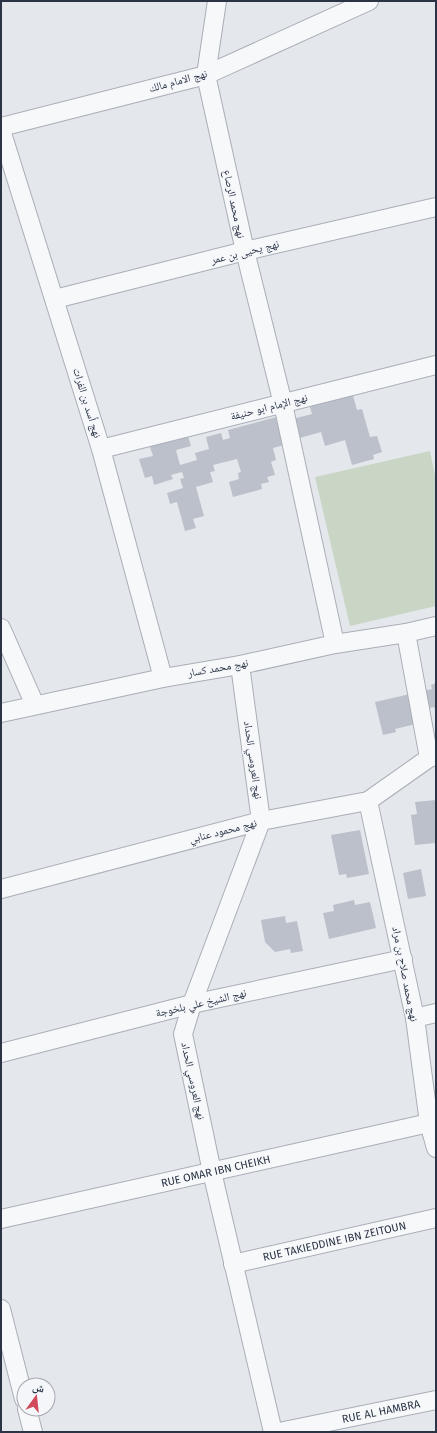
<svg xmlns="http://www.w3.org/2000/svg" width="437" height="1433" viewBox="0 0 437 1433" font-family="'Fira Sans','Noto Naskh Arabic',sans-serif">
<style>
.green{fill:#c9d6c5}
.building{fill:#bbc0ca}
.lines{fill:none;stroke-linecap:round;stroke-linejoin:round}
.street-casing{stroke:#a9aeb7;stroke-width:20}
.street{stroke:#f7f8fa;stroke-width:18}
.labels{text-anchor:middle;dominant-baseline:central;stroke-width:3;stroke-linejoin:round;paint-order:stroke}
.street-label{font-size:11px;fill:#2b3445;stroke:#f4f6f9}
</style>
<rect width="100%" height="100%" fill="#e4e7ec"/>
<path class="green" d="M 430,451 L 436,480 L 436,606 L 350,626 L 315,477 Z"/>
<path class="building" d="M 352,392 L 357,410 L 362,409 L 370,437 L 377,436 L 382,452 L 373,455 L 374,459 L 352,465 L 345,440 L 325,446 L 321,432 L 286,442 L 287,444 L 273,448 L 276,460 L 271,462 L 275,475 L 267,477 L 269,482 L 261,484 L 262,489 L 233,497 L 229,482 L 239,479 L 238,473 L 241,472 L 237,459 L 213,465 L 215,471 L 210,472 L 213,482 L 196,487 L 204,516 L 193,519 L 196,528 L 185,531 L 177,502 L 170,504 L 167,493 L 183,488 L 180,479 L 184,478 L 182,472 L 171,475 L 173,479 L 154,485 L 152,476 L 145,478 L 139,459 L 153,456 L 149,444 L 187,433 L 191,446 L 176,450 L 180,465 L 197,460 L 195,453 L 209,449 L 206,437 L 221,433 L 223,440 L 230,438 L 228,430 L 284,415 L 285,421 L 312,414 L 309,404 Z
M 436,683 L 436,711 L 434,707 L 413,712 L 416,724 L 395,729 L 396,732 L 383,735 L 375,702 L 432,689 L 431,685 Z
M 436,800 L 436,843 L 415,845 L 411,815 L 417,814 L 415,802 Z
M 360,830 L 369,874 L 347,878 L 346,874 L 339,875 L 331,835 Z
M 421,869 L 426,896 L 408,899 L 403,873 Z
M 354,900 L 355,905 L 370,902 L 376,928 L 329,939 L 323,913 L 334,911 L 333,905 Z
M 285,916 L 286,923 L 297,921 L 303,951 L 291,953 L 290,949 L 275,952 L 265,942 L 261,920 Z"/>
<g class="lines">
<defs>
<g id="street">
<path d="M 217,1 L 206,75 L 245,251 L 283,404 L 335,644"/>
<path d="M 1,127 L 206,75 L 369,1"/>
<path d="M 1,130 L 101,449 L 163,678"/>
<path d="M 55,299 L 245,251 L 436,207"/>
<path d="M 101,449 L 436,365"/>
<path d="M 1,628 L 35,705"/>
<path d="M 406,633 L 429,758"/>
<path d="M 240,665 L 261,821 L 192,1004 L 183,1034 L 212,1172 L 273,1432"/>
<path d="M 1,713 L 163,678 L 240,665 L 335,644 L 406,633 L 436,626"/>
<path d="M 368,801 L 415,1018 L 429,1123 L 436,1148"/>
<path d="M 1,889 L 261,821 L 368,801 L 429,758 L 436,756"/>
<path d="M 415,1018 L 436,1013"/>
<path d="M 1,1053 L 192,1004 L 403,959"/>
<path id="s1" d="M 1,1219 L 429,1123"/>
<path id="s2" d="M 233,1264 L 436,1218"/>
<path d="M 1,1309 L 24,1399"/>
<path d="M 27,1409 L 33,1432"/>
<path id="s3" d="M 279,1432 L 436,1400"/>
</g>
</defs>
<use href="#street" class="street-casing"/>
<use href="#street" class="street"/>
</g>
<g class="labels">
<g class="street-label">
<text transform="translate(178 81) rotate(-15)">نهج الامام مالك</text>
<text transform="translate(234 204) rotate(78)">نهج محمد الرصاع</text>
<text transform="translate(245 252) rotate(-14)">نهج يحيى بن عمر</text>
<text transform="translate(87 403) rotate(73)">نهج أسد بن الفرات</text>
<text transform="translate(269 407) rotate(-14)">نهج الإمام ابو حنيفة</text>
<text transform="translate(218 668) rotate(-10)">نهج محمد كسار</text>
<text transform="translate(253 760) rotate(82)">نهج العروسي الحداد</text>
<text transform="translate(223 831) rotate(-14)">نهج محمود عنابي</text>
<text transform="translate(405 974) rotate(79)">نهج محمد صلاح بن مراد</text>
<text transform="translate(201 1003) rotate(-13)">نهج الشيخ علي بلخوجة</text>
<text transform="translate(193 1081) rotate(78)">نهج العروسي الحداد</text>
<text stroke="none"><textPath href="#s1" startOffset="220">RUE OMAR IBN CHEIKH</textPath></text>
<text stroke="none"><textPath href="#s2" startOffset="104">RUE TAKIEDDINE IBN ZEITOUN</textPath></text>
<text stroke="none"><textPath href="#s3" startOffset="104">RUE AL HAMBRA</textPath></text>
</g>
</g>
<rect width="437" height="1433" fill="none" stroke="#2b3445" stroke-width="4"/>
<g transform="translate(36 1397) rotate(15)"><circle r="19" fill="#f4f6f9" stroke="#a4a8b1"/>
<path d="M0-3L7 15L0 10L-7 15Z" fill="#d1495b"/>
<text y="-6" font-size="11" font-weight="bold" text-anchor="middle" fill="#2b3445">ش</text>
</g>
</svg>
